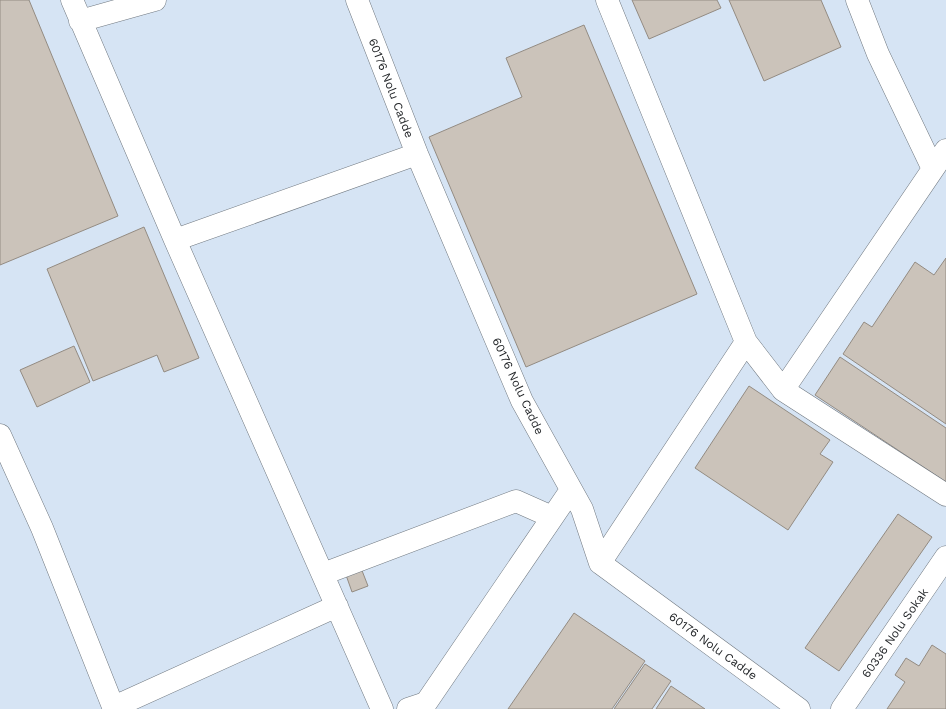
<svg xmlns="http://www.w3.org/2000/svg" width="946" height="709" viewBox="0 0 946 709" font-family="'Work Sans',sans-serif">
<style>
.built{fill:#d6e4f4}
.building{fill:#cbc3ba;stroke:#938b82}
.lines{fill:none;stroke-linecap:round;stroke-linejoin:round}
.minor-casing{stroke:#717981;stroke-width:23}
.minor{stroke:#fff;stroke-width:22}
.labels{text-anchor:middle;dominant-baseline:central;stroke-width:4;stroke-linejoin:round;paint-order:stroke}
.street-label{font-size:12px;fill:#1e2124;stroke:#fff}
</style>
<rect width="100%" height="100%" fill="#e7eff9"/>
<path class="built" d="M 0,0 L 946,0 L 946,709 L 0,709 Z"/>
<path class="building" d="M 0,0 L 29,0 L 118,216 L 0,265 Z
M 632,0 L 717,0 L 721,8 L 649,39 Z
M 729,0 L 821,0 L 841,47 L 764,81 Z
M 584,25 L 697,294 L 526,367 L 429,137 L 522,97 L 506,58 Z
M 144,227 L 199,358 L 164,372 L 157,355 L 93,381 L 47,269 Z
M 946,258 L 946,424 L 843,354 L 864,322 L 872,327 L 915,262 L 934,275 Z
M 74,346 L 90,382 L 37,407 L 20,370 Z
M 840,357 L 946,428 L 946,482 L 815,395 Z
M 749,386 L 830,440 L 820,454 L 833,462 L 788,530 L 695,468 Z
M 898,514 L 932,537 L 839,671 L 805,648 Z
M 361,568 L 368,586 L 352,592 L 346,575 Z
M 574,613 L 645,661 L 612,709 L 508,709 Z
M 932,645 L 946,654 L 946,709 L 887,709 L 905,682 L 895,675 L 906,658 L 919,666 Z
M 645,664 L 671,681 L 652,709 L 614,709 Z
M 671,686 L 705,709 L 656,709 Z"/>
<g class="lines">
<defs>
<path id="minor" d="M 72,0 L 175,240 L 382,709
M 357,0 L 417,154 L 522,401 L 582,509 L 600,563 L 799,709
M 607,0 L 746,342
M 857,0 L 878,54 L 933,169
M 80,21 L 155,0
M 175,240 L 417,154
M 783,390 L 946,495
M 0,435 L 42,528 L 114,709
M 600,563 L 746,342 L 783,390 L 946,150
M 323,574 L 516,501 L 552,517
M 114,707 L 337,606
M 408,709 L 426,703 L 571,490
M 842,709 L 946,557"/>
</defs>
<use href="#minor" class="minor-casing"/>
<use href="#minor" class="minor"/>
</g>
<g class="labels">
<g class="street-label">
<text transform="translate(391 88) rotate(69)">60176 Nolu Cadde</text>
<text transform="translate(518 386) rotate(65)">60176 Nolu Cadde</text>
<text transform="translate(895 633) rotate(-55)">60336 Nolu Sokak</text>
<text transform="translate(713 646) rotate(36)">60176 Nolu Cadde</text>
</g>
</g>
</svg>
